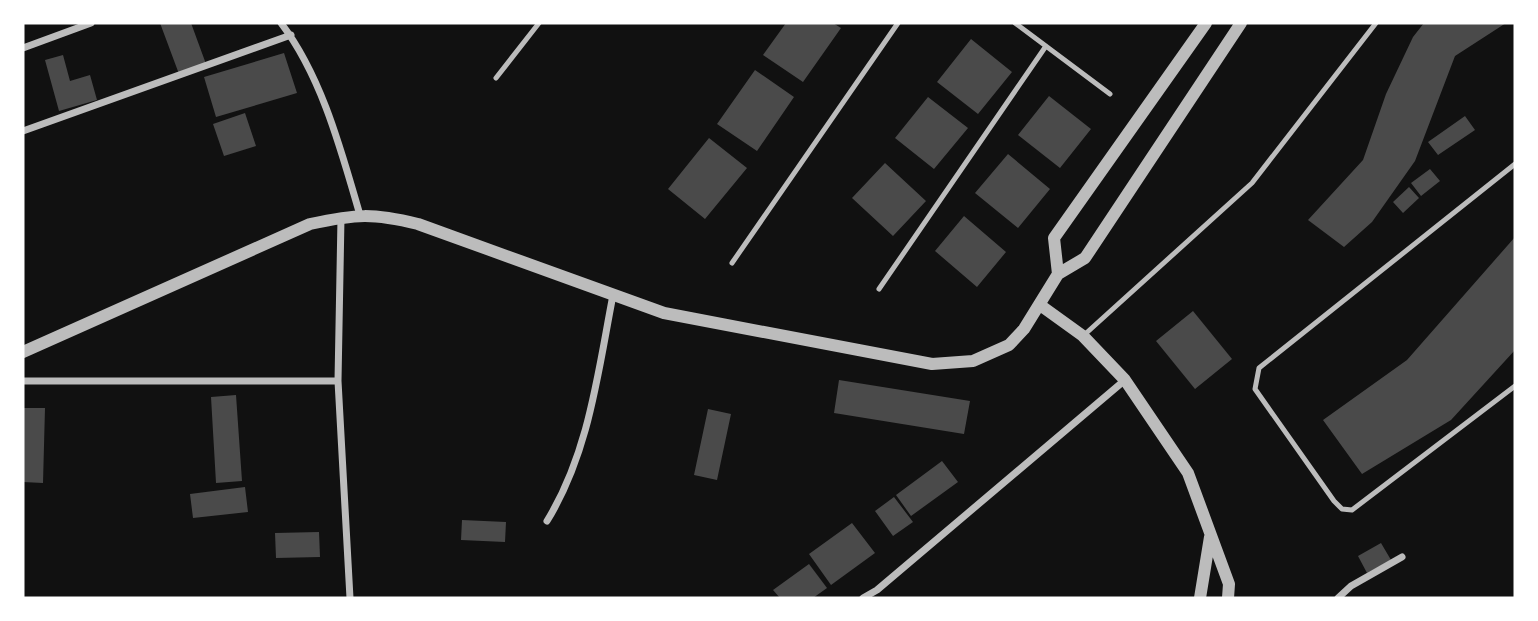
<svg xmlns="http://www.w3.org/2000/svg" width="1538" height="621" viewBox="0 0 1538 621" font-family="'Sofia Sans Condensed',sans-serif">
<style>
.building{fill:#4a4a4a}
.lines{fill:none;stroke-linecap:round;stroke-linejoin:round}
.service{stroke:#bcbcbc;stroke-width:5}
.minor{stroke:#bcbcbc;stroke-width:7}
.tertiary{stroke:#bcbcbc;stroke-width:12}
</style>
<rect width="100%" height="100%" fill="#111"/>
<path class="building" d="M 160,23 L 191,23 L 206,64 L 179,74 Z
M 786,23 L 833,23 L 841,28 L 803,82 L 763,55 Z
M 1424,23 L 1506,23 L 1455,56 L 1415,161 L 1372,222 L 1344,247 L 1308,220 L 1363,160 L 1386,94 L 1413,37 Z
M 971,39 L 1012,72 L 978,114 L 937,82 Z
M 284,53 L 297,93 L 216,117 L 204,77 Z
M 63,55 L 70,81 L 90,75 L 97,100 L 59,111 L 45,60 Z
M 755,70 L 794,97 L 757,151 L 717,124 Z
M 1049,96 L 1091,129 L 1060,168 L 1018,135 Z
M 928,97 L 968,128 L 934,169 L 895,138 Z
M 245,113 L 256,146 L 224,156 L 213,124 Z
M 1465,116 L 1475,130 L 1438,155 L 1428,142 Z
M 709,138 L 747,168 L 705,219 L 668,189 Z
M 1008,154 L 1050,189 L 1018,228 L 975,193 Z
M 885,163 L 926,201 L 893,236 L 852,198 Z
M 1430,169 L 1440,181 L 1421,196 L 1411,183 Z
M 1409,187 L 1419,198 L 1403,213 L 1393,202 Z
M 964,216 L 1006,252 L 977,287 L 935,251 Z
M 1515,237 L 1515,350 L 1451,420 L 1362,474 L 1323,420 L 1407,360 Z
M 1193,311 L 1232,359 L 1195,389 L 1156,341 Z
M 839,380 L 970,401 L 964,434 L 834,413 Z
M 236,395 L 242,481 L 216,483 L 211,397 Z
M 23,408 L 45,408 L 43,483 L 23,482 Z
M 708,409 L 731,414 L 717,480 L 694,475 Z
M 942,461 L 958,482 L 911,516 L 896,495 Z
M 245,487 L 248,512 L 193,518 L 190,494 Z
M 894,497 L 913,522 L 893,536 L 875,511 Z
M 462,520 L 506,522 L 505,542 L 461,540 Z
M 852,523 L 875,553 L 831,585 L 809,554 Z
M 319,532 L 320,557 L 276,558 L 275,533 Z
M 1381,543 L 1391,560 L 1367,573 L 1358,556 Z
M 809,564 L 827,588 L 813,598 L 780,598 L 773,590 Z"/>
<g class="lines">
<path class="service" d="M 1015,23 L 1110,94
M 496,78 L 539,23
M 1515,164 L 1259,368 L 1255,389 L 1334,501 L 1342,509 L 1352,510 L 1515,386
M 732,263 L 898,23
M 879,289 L 1046,46
M 1083,336 L 1252,183 L 1376,23"/>
<path class="minor" d="M 281,23 C 322,77 341,150 360,215
M 23,48 L 91,23
M 23,131 L 291,35
M 341,218 L 338,381 L 350,598
M 23,381 L 338,381
M 547,521 C 589,453 598,372 613,295
M 863,598 L 877,590 L 1125,380
M 1338,598 L 1351,586 L 1402,557"/>
<path class="tertiary" d="M 1058,274 L 1054,238 L 1206,23
M 1040,305 L 1083,336 L 1125,380 L 1188,473 L 1229,584 L 1228,598
M 23,352 L 310,224 C 357,214 372,213 418,224 L 664,313 L 932,364 L 973,361 L 1009,345 L 1024,329 L 1058,274 L 1085,258 L 1241,23
M 1200,598 L 1210,537"/>
</g>
<rect width="1538" height="621" fill="none" stroke="#ffffff" stroke-width="49"/>
</svg>
